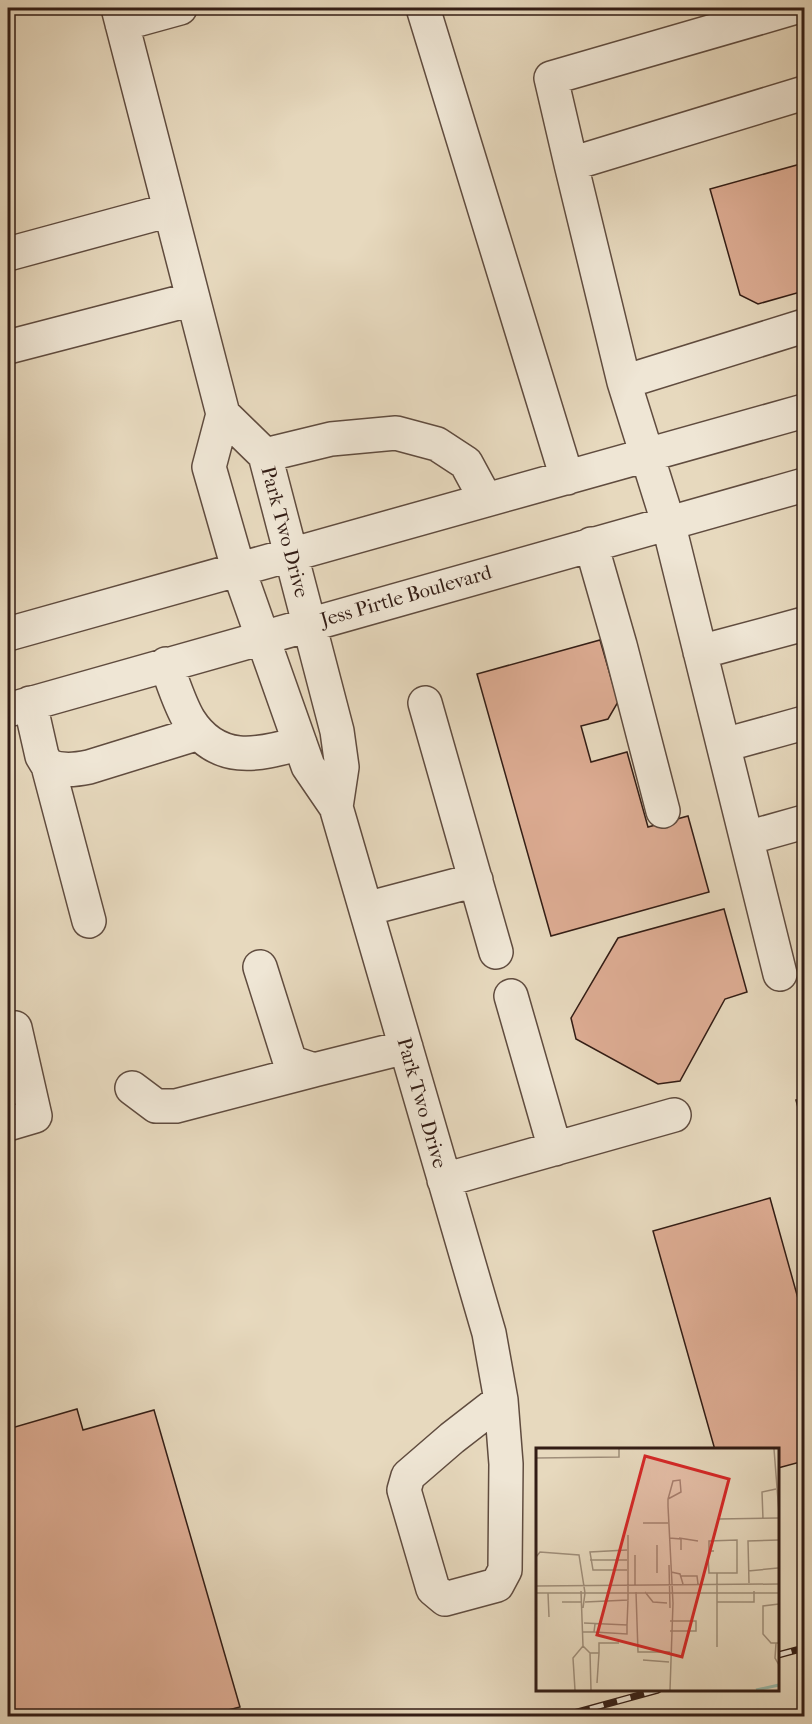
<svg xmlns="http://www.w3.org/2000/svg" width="812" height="1724" viewBox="0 0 812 1724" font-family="'IM FELL French Canon',serif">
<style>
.building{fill:#ddac93;stroke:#331d15;stroke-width:1.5}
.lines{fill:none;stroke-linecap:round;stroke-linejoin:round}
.minor-casing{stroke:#604c3f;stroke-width:36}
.minor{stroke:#efe6d5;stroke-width:33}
.rail-casing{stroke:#331d15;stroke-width:7}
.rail{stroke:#efe6d5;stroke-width:4.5;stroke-dasharray:14;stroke-linecap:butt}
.labels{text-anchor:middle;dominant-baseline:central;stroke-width:4.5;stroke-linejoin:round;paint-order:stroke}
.street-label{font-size:20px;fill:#331d15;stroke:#efe6d5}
.inset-river{fill:none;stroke:#98bbac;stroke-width:3}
.inset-road{fill:none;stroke:#9f8e7a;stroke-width:1.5}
.view{fill:#d62828;fill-opacity:0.15;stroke:#d62828;stroke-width:3}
.inset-edge{fill:none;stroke:#331d15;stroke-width:3}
</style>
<rect width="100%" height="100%" fill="#e7d9be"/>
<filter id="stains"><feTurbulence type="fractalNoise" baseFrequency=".00333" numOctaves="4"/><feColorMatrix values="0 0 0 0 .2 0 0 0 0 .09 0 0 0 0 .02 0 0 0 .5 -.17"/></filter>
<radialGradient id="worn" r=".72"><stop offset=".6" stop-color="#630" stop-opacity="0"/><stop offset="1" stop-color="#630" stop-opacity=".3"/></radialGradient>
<path class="building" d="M 804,163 L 804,291 L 758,304 L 740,295 L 710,189 Z
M 600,640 L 618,702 L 608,719 L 581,726 L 591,762 L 627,752 L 648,827 L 688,816 L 709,892 L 551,936 L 477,674 Z
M 724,909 L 747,992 L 725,999 L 680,1081 L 658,1084 L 576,1039 L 571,1018 L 618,938 Z
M 804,1098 L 804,1131 L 796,1100 Z
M 770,1198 L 804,1320 L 804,1461 L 778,1468 L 778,1450 L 715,1450 L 653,1231 Z
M 77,1409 L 83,1430 L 154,1410 L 240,1707 L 205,1716 L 8,1716 L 8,1429 Z"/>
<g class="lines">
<defs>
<path id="minor" d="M 118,8 L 223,414 L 209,467 L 238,568 L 308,766 L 336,807 L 489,1333 L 501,1400 L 506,1464 L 505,1570 L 497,1585 L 445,1599 L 433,1589 L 404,1490 L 408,1476 L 452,1438 L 501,1400
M 423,8 L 567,478
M 122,24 L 180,8
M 571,164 L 551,78 L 793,8
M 8,254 L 170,210
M 8,347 L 193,299
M 624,382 L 571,164 L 804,93
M 223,414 L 265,455 L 337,731 L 342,767 L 336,807
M 265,455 L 331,439 L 396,433 L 437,444 L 466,463 L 486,500
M 591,544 L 620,645 L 663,811
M 8,634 L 804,411
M 700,652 L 804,624
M 166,664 C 173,682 179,703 189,720 C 217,764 257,756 300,743
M 30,703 L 42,756 L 48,766 C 63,771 74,770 89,767 L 199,733
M 425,703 L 496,952
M 8,710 L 804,485
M 724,745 L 804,723
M 48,766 L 89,921
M 747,838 L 804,822
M 366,909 L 476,880
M 260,967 L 290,1062 L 314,1070 L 406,1047
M 780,974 L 668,522 L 624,382 L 804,326
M 511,996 L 555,1149
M 8,1030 L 15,1028 L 35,1116 L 8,1124
M 132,1088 L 156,1106 L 176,1106 L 314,1070
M 444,1180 L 674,1115"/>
</defs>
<use href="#minor" class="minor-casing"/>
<use href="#minor" class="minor"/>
<defs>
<path id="rail" d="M 778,1655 L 804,1648
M 563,1716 L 658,1690"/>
</defs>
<use href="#rail" class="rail-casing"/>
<use href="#rail" class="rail"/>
</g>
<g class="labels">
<g class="street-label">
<text transform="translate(285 532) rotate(75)">Park Two Drive</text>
<text transform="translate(406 596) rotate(-16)">Jess Pirtle Boulevard</text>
<text transform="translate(422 1103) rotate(74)">Park Two Drive</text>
</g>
</g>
<g transform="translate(536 1448)">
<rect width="243" height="243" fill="#e7d9be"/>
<path class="inset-river" d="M 220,242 L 243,237"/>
<path class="inset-road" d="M 238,1 L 243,65M 0,10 L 83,9 L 83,1M 132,51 L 145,44 L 144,32 L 137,33 L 134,44 L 132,51 L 132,58 L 137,155 L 134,242M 182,71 L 243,70M 227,71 L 226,44 L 240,41M 107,75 L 132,75M 133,90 L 145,91 L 145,102M 143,90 L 162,93M 121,97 L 121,125M 99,107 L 99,137M 0,109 L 4,104 L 43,107 L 49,145 L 47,160M 172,109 L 173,125 L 201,125 L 201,92 L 173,93 L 173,103 L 178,103M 54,112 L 91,112M 133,117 L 134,160M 91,122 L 57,122 L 54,104 L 91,102M 212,123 L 242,120M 135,124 L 144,126 L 147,136M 181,125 L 181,199M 145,128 L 161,128 L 162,136M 213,135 L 212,93 L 243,92M 0,138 L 243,136M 45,143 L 47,198M 100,144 L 102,204 L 134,204M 109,144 L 117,154 L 131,155M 0,145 L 243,145M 12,145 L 13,169M 26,154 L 45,154M 49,154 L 92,152 L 92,87M 181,154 L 218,154 L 218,143M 0,156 L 0,183M 243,156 L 227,158 L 227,186 L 235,195 L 243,195M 48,175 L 91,177 L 92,152M 134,183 L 160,183 L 160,173 L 134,173M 47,184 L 58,184 L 59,176M 58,184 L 91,186 L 91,177M 240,195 L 239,210 L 243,217M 47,198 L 54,205 L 63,205 L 61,235M 54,205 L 55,242M 63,205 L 63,195 L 83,195M 107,212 L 133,214M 39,242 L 37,210 L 47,198"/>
<path class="view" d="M 109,8 L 193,31 L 146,209 L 61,187 Z"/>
<rect width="243" height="243" class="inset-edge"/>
</g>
<rect width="812" height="1724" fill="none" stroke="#e7d9be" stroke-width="30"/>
<rect x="9" y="9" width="794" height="1706" fill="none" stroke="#331d15" stroke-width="3"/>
<rect x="15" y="15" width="782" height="1694" fill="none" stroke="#331d15" stroke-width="1.5"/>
<rect width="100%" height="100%" filter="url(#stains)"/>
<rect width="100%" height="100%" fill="url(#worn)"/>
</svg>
